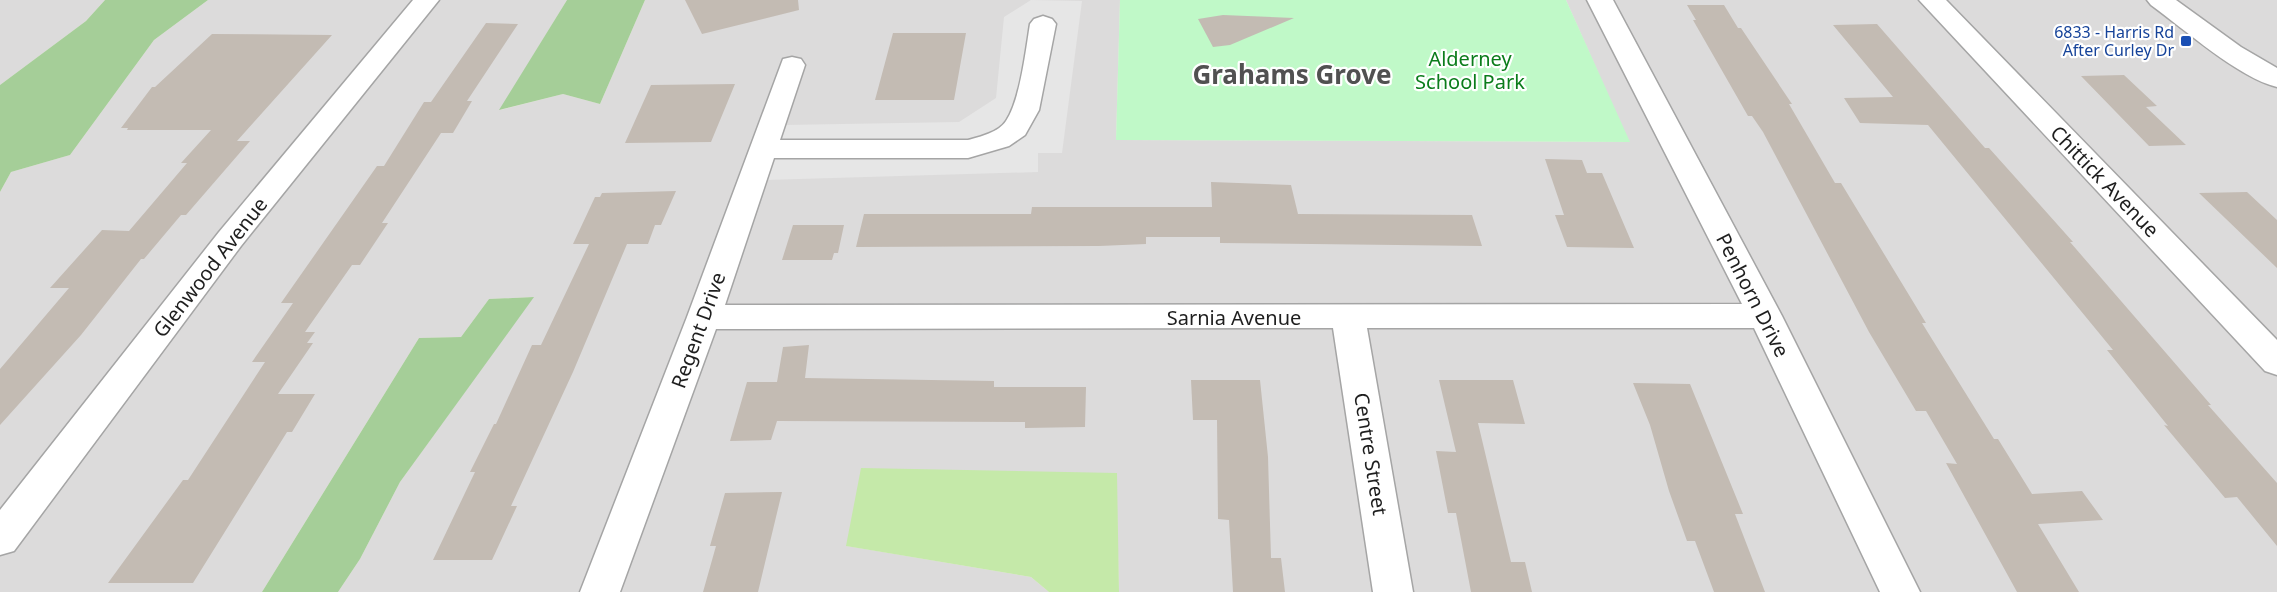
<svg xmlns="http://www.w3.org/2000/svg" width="2277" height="592" viewBox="0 0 2277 592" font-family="'Noto Sans',sans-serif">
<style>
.residential{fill:#dcdbdb}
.grass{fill:#c5e9a9}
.forest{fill:#a5ce98}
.park{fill:#c0f9c8}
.parking{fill:#e6e6e6}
.building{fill:#c3bbb3}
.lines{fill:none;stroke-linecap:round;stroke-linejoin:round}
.minor-casing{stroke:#a5a5a5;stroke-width:3}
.minor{fill:#fff;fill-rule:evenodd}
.transit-dot{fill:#1a4fb4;stroke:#fff;stroke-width:2}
.labels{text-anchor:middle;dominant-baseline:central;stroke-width:4.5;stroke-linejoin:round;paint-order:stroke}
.far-transit-label{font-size:16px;fill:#164399;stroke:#fff;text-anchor:end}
.park-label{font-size:20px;fill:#0b7c1b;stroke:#fff}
.street-label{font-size:20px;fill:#1e1e1e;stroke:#fff}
.district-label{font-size:26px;font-weight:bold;fill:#515151;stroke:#fff}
</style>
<rect width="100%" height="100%" fill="#efece3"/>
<path class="residential" d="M 0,0 L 105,0 L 86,21 L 0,85 Z
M 208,0 L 567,0 L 500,110 L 563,94 L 600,104 L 645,0 L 1120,0 L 1116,140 L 1629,142 L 1566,0 L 2277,0 L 2277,592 L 1119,592 L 1116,473 L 847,546 L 1031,577 L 1049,592 L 338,592 L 360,559 L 400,482 L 533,297 L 489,299 L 461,337 L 419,338 L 262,592 L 0,592 L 0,192 L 11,172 L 70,155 L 154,40 Z"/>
<path class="grass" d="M 861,468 L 1117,473 L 1119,592 L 1049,592 L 1031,577 L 846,546 Z"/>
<path class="forest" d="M 105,0 L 208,0 L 154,40 L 70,155 L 11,172 L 0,192 L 0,85 L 86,21 Z
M 567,0 L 645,0 L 600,104 L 563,94 L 499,110 Z
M 534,297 L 400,482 L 360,559 L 338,592 L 262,592 L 419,338 L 461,337 L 489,299 Z"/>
<path class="park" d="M 1120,0 L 1566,0 L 1630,142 L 1116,140 Z"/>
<path class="parking" d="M 1031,0 L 1082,1 L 1062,153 L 1038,153 L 1038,172 L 765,180 L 784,125 L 959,122 L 996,98 L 1004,17 Z"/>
<path class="building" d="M 685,0 L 798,0 L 799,10 L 702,34 Z
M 1687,5 L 1724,5 L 1738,28 L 1741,28 L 1792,104 L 1789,104 L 1835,183 L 1841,183 L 1926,323 L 1922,323 L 1994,439 L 1998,439 L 2032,494 L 2082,491 L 2103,520 L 2038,524 L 2079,592 L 2017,592 L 1946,463 L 1957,464 L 1926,411 L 1916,411 L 1869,332 L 1763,132 L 1752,116 L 1748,116 L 1693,20 L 1696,20 Z
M 1223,15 L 1294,18 L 1230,45 L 1213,47 L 1198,19 Z
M 486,23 L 518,24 L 467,101 L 472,101 L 453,133 L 441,133 L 382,223 L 388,223 L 360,265 L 352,265 L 305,332 L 315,332 L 307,343 L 313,343 L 278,394 L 315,394 L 292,432 L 287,432 L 193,583 L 108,583 L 183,480 L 188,480 L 265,362 L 252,362 L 293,303 L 281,303 L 377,166 L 384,166 L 424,102 L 431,102 Z
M 1877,24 L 1985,148 L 1989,148 L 2073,242 L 2070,242 L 2211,405 L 2208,405 L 2277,483 L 2277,546 L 2237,497 L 2225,498 L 2164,425 L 2168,426 L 2107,350 L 2113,350 L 1928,125 L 1860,123 L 1844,98 L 1893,97 L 1833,25 Z
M 893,33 L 966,33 L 954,100 L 875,100 Z
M 212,34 L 332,35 L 237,141 L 250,141 L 186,215 L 181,215 L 144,259 L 141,259 L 81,335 L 0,425 L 0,369 L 69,288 L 50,288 L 102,230 L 129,231 L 187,163 L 181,163 L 211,130 L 127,130 L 128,128 L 121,128 L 152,87 L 155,87 Z
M 2124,75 L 2157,106 L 2146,107 L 2186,145 L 2149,146 L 2081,76 Z
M 735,84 L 711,142 L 625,143 L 651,85 Z
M 1545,159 L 1582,160 L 1587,173 L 1602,173 L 1634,248 L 1567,247 L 1555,215 L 1564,215 Z
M 1211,182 L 1291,185 L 1298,214 L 1472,215 L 1482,246 L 1220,243 L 1220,237 L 1146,237 L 1146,244 L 1099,246 L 856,247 L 864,214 L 1031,214 L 1032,207 L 1212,207 Z
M 676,191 L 661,225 L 655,225 L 648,244 L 627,244 L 573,372 L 511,506 L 517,506 L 492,560 L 433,560 L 475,472 L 470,472 L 494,424 L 496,424 L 532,345 L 541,345 L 589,244 L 573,244 L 595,197 L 600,197 L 602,193 Z
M 2247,192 L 2277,220 L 2277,268 L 2199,193 Z
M 793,225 L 844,225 L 838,253 L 834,253 L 832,260 L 782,260 Z
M 809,345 L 805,378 L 994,381 L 994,387 L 1086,387 L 1085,427 L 1025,428 L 1025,422 L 777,421 L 771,440 L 730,441 L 747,382 L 777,382 L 783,347 Z
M 1191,380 L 1260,380 L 1268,457 L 1271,558 L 1281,558 L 1285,592 L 1233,592 L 1229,520 L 1218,519 L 1217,420 L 1193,420 Z
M 1439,380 L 1513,380 L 1525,424 L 1478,423 L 1511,562 L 1525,562 L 1532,592 L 1471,592 L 1456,513 L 1448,513 L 1436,451 L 1456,452 Z
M 1633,383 L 1690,384 L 1743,514 L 1735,514 L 1765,592 L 1714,592 L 1695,541 L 1687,541 L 1669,491 L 1650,425 Z
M 782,492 L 758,592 L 703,592 L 716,546 L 710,546 L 725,493 Z"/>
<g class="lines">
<defs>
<path id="minor" d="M 413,0 L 439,0 L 241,246 L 14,551 L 0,555 L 0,510 L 219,232 Z
M 1587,0 L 1613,0 L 1782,316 L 1920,592 L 1880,592 L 1754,328 L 1367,328 L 1413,592 L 1373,592 L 1333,328 L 716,329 L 620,592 L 580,592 L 687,317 L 783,59 L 792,57 L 801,59 L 805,65 L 780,140 L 968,140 C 980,137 999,132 1006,121 C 1020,101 1026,49 1030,24 L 1034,19 L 1043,16 L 1052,19 L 1056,24 L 1039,110 L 1025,135 L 1009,146 L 968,158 L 774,158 L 725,305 L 1742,304 Z
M 1919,0 L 1946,0 L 2277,340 L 2277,375 L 2265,371 Z
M 2147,0 L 2176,0 L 2241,47 L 2277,68 L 2277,87 C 2239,78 2184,29 2151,5 Z"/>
</defs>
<use href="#minor" class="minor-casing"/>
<use href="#minor" class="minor"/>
</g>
<rect class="transit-dot" x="2180" y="35" width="12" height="12" rx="3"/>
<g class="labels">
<g class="far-transit-label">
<text x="2174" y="32">6833 - Harris Rd<tspan x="2174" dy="18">After Curley Dr</tspan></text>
</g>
<g class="park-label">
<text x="1470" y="58">Alderney<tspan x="1470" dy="23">School Park</tspan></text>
</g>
<g class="street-label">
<text transform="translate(2105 181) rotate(46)">Chittick Avenue</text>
<text transform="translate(210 267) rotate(-52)">Glenwood Avenue</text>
<text transform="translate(1753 295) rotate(63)">Penhorn Drive</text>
<text x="1234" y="317">Sarnia Avenue</text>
<text transform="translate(698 330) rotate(-70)">Regent Drive</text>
<text transform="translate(1371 454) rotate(81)">Centre Street</text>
</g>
<g class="district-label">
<text x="1292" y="74">Grahams Grove</text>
</g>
</g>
</svg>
